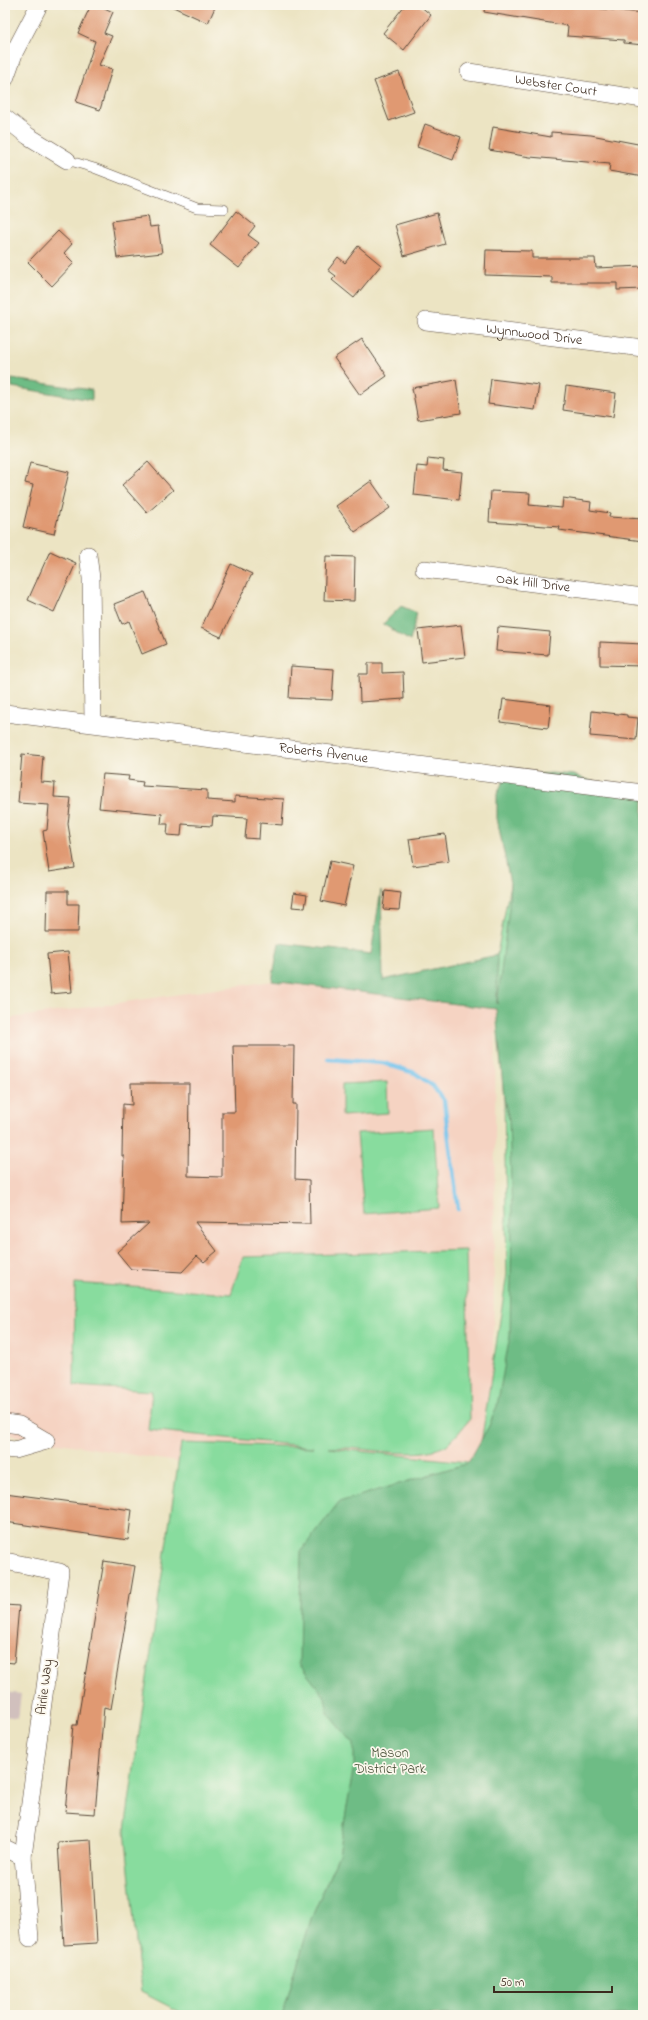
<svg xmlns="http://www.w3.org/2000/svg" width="648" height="2020" viewBox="0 0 648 2020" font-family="'Indie Flower',sans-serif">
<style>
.built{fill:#f5d3c2}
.industrial{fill:#d1c0bd}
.green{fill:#88dc9e;stroke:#62835e}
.forest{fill:#6ebc85;stroke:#547352}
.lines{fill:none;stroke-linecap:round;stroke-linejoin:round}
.stream{stroke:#71c2ed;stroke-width:4.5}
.building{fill:#e09972}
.lane-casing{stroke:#564637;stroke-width:10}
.street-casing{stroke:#564637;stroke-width:18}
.lane{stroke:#fff;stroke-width:9}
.street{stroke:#fff;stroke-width:17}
.labels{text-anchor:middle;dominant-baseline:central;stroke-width:3.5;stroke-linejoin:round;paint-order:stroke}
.street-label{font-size:14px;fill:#3b2a1e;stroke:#fbf7ec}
.park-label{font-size:14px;fill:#4e563e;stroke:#fbf7ec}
</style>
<rect width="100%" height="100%" fill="#fbf7ec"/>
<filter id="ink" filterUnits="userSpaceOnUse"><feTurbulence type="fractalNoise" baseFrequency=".025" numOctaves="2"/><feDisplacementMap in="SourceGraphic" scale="8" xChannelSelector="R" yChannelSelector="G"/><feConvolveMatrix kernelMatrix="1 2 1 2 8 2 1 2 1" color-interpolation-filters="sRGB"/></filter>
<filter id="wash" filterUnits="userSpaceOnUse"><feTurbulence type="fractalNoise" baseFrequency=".012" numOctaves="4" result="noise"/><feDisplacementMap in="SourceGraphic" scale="16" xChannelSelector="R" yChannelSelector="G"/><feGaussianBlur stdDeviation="0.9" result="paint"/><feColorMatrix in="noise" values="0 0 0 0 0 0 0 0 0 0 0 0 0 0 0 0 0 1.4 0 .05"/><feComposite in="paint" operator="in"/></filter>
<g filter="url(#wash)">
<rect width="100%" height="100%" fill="#ece4c3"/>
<path class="built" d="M 272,981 L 496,1009 L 492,1513 L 10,1435 L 12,1422 L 5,1419 L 5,1019 Z"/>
<path class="industrial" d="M 5,1692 L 21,1694 L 18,1718 L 5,1716 Z"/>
<path class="green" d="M 522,821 L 643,2015 L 186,2015 L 141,1992 L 125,1830 L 181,1443 L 313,1447 L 148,1430 L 152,1391 L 74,1386 L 75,1283 L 231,1294 L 243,1257 L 466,1250 L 470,1419 C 464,1426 452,1442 445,1446 C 411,1462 365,1445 328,1448 L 478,1463 L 507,1274 L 504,1099 L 495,965 Z
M 387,1082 L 388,1113 L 342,1116 L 342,1084 Z
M 434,1128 L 439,1208 L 364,1214 L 357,1133 Z"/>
<path class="forest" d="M 12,379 L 92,390 L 92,400 L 12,387 Z
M 401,606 L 417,613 L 410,641 L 383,624 Z
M 551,773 L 573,775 L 616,790 L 643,795 L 643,2015 L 282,2015 L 311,1919 L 339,1854 L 354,1765 L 354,1744 L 328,1713 L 325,1697 L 299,1664 L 301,1551 L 339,1502 L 468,1463 L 489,1426 L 497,1406 L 510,1336 L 512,1215 L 509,1120 L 504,1099 L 496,1009 L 272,981 L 279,943 L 371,954 L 381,890 L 383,980 L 497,955 L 497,1004 L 509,907 L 510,883 L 497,818 L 497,794 L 505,777 Z"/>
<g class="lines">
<path class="stream" d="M 328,1059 L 383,1063 L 415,1073 L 433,1086 L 444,1101 L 458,1209"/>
</g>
<g id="blocks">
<path class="building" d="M 91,5 L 98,5 L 113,12 L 104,33 L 112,36 L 99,65 L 112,69 L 100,110 L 76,102 L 95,41 L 78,33 Z
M 169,5 L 216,5 L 208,23 Z
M 405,5 L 419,5 L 431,15 L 404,50 L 383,33 Z
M 485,5 L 564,5 L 643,13 L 643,45 L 624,43 L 624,40 L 567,36 L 568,26 L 484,12 Z
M 399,72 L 414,112 L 389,121 L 374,81 Z
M 425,124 L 461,137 L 453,160 L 417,147 Z
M 493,127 L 551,137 L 551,132 L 591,135 L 643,145 L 643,177 L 609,171 L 610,164 L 530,157 L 489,150 Z
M 236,211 L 255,226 L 248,235 L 259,243 L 239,268 L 210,245 Z
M 437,213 L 445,244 L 404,256 L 395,225 Z
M 148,216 L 150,227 L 158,226 L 162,253 L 117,258 L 112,221 Z
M 58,231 L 72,244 L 64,253 L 74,263 L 52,286 L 28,262 Z
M 358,246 L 381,265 L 354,298 L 332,280 L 336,276 L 328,270 L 338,257 L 345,263 Z
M 486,250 L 532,251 L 532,258 L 595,258 L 596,268 L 643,266 L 643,289 L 617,290 L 617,283 L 552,283 L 552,277 L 485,275 Z
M 362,339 L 387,376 L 360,395 L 334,358 Z
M 491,379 L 539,385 L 535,410 L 488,404 Z
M 456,380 L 461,413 L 418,420 L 412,388 Z
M 566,386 L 616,393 L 613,417 L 563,410 Z
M 428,458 L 444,460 L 443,470 L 462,472 L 459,500 L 414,495 L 417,466 L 427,467 Z
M 148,462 L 173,490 L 147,513 L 122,485 Z
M 30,463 L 69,472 L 54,534 L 23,527 L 33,485 L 25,483 Z
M 371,481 L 390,508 L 355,532 L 336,506 Z
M 491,491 L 530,493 L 529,505 L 562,508 L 563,498 L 591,502 L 590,510 L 610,513 L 609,517 L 643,519 L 643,541 L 559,530 L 560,527 L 489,522 Z
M 50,551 L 76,563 L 54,612 L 28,600 Z
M 326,556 L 355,557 L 354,601 L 324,600 Z
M 231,564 L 252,574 L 221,637 L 201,628 Z
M 145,592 L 166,644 L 142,654 L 129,621 L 122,624 L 114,604 Z
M 461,625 L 465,657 L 422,662 L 418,630 Z
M 498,627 L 550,632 L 548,655 L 496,651 Z
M 600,642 L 643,644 L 643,666 L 600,665 Z
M 368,663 L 382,663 L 382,673 L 403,672 L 404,699 L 360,702 L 359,674 L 368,674 Z
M 291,666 L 334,669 L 332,700 L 289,698 Z
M 503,699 L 551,705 L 548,728 L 500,722 Z
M 592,711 L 627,715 L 627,717 L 638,718 L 636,740 L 590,736 Z
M 22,754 L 43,756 L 41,782 L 55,783 L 54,797 L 71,798 L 68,824 L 75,868 L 49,872 L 43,831 L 47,830 L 49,805 L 18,803 Z
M 103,774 L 129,776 L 128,780 L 143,782 L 142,786 L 207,790 L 207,800 L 235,802 L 235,796 L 284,799 L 282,825 L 260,823 L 259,839 L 245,838 L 247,818 L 213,816 L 212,826 L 182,824 L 181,836 L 167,835 L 168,824 L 161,824 L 162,814 L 99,808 Z
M 445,834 L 449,861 L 413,866 L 409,839 Z
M 330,861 L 353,866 L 344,906 L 321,901 Z
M 47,891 L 68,891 L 68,904 L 79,904 L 78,932 L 46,932 Z
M 385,891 L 401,893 L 399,910 L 383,909 Z
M 294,893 L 307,895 L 305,908 L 292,907 Z
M 68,952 L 72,992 L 51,994 L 47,954 Z
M 233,1046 L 294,1046 L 293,1104 L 296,1104 L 295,1179 L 309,1180 L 310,1224 L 195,1222 L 217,1251 L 204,1262 L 197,1256 L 182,1272 L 131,1269 L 117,1252 L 149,1223 L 122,1224 L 124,1156 L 122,1156 L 123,1104 L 132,1105 L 131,1083 L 189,1083 L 188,1176 L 222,1177 L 222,1112 L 235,1112 Z
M 5,1493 L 132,1510 L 128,1540 L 5,1522 Z
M 104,1561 L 135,1566 L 111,1709 L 104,1707 L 95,1814 L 65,1812 L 73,1725 L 77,1725 Z
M 5,1605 L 19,1606 L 14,1663 L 5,1662 Z
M 91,1840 L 97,1943 L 64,1945 L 58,1842 Z"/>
</g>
</g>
<g filter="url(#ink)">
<use href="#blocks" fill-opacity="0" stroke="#564637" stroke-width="1"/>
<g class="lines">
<defs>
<path id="lane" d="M 67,160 L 94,168 L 197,208 L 224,209"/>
<g id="street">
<path id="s1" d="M 469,72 L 643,99"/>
<path d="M 5,79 L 15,51 L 39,5"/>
<path d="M 5,118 L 28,136 L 67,160"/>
<path id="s2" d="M 426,321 L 643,348"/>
<path d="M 88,555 L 91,578 L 93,722"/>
<path id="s3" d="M 424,569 L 643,597"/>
<path id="s4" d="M 5,713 L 643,793"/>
<path d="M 5,1423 L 19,1425 L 46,1441"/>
<path d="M 5,1449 L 15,1450 L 46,1441"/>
<path d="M 5,1561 L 60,1572 L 23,1857 L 30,1938"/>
<path d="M 5,1848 L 23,1857"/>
</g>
</defs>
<use href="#lane" class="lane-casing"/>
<use href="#street" class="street-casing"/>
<use href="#lane" class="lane"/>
<use href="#street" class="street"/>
</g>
</g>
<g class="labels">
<g class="street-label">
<text stroke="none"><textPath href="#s1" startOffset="88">Webster Court</textPath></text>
<text stroke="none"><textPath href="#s2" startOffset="109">Wynnwood Drive</textPath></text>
<text stroke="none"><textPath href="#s3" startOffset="110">Oak Hill Drive</textPath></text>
<text stroke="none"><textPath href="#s4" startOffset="321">Roberts Avenue</textPath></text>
<text transform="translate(45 1687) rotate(-83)">Airlie Way</text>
</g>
<g class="park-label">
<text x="390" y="1753">Mason<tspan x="390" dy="16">District Park</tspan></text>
</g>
</g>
<rect width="648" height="2020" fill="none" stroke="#fbf7ec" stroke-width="20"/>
<path d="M494 1986v6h118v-6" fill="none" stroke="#3b2a1e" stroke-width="2"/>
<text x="500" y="1986" font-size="12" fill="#3b2a1e" stroke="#fbf7ec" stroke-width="3" paint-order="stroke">50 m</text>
</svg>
